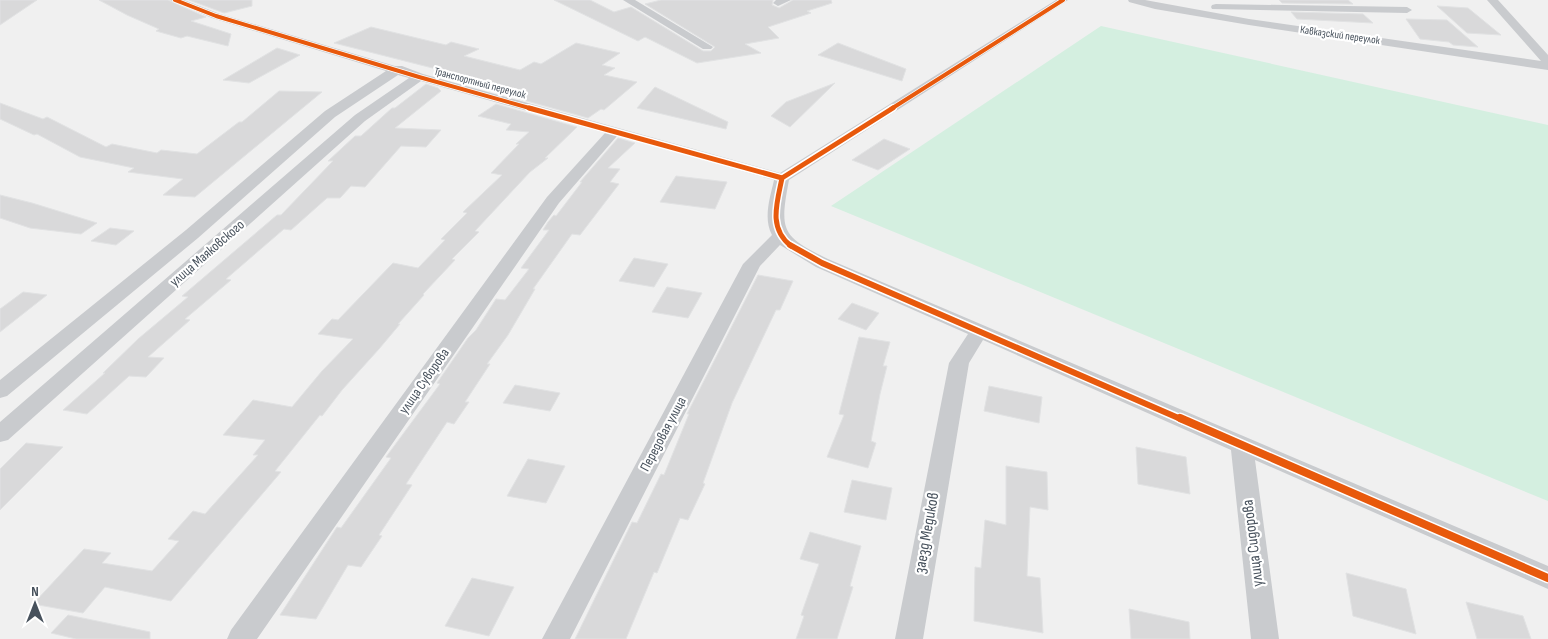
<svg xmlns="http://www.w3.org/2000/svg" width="1548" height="639" viewBox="0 0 1548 639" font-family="'Sofia Sans Condensed',sans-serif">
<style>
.green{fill:#d4efe0}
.building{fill:#d9d9da;stroke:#e1e2e3}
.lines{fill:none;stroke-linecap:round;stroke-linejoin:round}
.street{fill:#c9cbce;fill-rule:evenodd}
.cycleway-far3-casing{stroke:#fff;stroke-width:5.5}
.cycleway-far2-casing{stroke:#fff;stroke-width:8}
.cycleway-far1-casing{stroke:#fff;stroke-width:9}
.cycleway-casing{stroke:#fff;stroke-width:11}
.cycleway-far3{stroke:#e8590c;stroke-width:4}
.cycleway-far2{stroke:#e8590c;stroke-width:5}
.cycleway-far1{stroke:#e8590c;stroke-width:6}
.cycleway{stroke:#e8590c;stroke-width:8}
.labels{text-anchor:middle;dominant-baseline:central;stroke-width:4.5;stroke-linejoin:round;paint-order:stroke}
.far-street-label{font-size:11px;fill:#47515c;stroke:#fff}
.street-label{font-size:14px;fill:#47515c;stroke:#fff}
.near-street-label{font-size:16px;fill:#47515c;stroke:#fff}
</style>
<rect width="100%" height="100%" fill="#f0f0f0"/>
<path class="green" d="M 1101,26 L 1548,125 L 1548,501 L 831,206 Z"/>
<path class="building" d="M 0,0 L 37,0 L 0,25 Z
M 99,0 L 168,0 L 206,17 L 191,21 L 231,34 L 228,46 L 187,36 L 181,38 L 156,31 L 159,29 L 127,15 Z
M 189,0 L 252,0 L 252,6 L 224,13 Z
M 554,0 L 590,0 L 614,12 L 631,7 L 703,51 L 711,51 L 715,47 L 645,4 L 661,0 L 773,0 L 772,5 L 779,8 L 793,0 L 831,0 L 832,3 L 807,11 L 811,13 L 768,27 L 779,38 L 745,44 L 761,53 L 697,63 L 645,37 L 638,41 Z
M 1279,0 L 1348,0 L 1353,4 L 1282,3 Z
M 1437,6 L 1468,8 L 1501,35 L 1467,33 Z
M 1291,12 L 1363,14 L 1373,23 L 1297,19 Z
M 1406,19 L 1447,20 L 1478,47 L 1453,45 L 1449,42 L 1420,39 Z
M 371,27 L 446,45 L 451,42 L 479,49 L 464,56 L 520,70 L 534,62 L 541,64 L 576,43 L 620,53 L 602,65 L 615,68 L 604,75 L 637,82 L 604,110 L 601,109 L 588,118 L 509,96 L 519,90 L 334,43 Z
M 838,43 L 906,69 L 902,81 L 818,55 Z
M 277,48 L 300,55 L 249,83 L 223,80 Z
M 835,83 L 790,127 L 771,116 L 786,102 Z
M 426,84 L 438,88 L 441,91 L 395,128 L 441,130 L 426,147 L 401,146 L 365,187 L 351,186 L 340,198 L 327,198 L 291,230 L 284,229 L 226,279 L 231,280 L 185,319 L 190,320 L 148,357 L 164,358 L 146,377 L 129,376 L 87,414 L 63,410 L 105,373 L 103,373 L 138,339 L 188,297 L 182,296 L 277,215 L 281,215 L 333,161 L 328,161 L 355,136 L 361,136 L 392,108 L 395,108 Z
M 655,87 L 728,122 L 726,129 L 637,108 Z
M 279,91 L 322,92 L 195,197 L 163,195 L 183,179 L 128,172 L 134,168 L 80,157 L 37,134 L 34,135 L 0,119 L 0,103 L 43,119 L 47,117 L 106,147 L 112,144 L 157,153 L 161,150 L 197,154 L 239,122 L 242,122 Z
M 496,104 L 577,127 L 545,158 L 548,158 L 530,172 L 475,231 L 479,232 L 452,259 L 455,260 L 423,294 L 424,295 L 398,324 L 400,324 L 379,349 L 342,390 L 322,416 L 320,415 L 275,471 L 281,472 L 171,601 L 105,587 L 83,613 L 33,604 L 84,549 L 111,553 L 102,563 L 152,571 L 179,541 L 168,539 L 193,511 L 205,514 L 258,455 L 253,455 L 265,440 L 223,435 L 253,400 L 292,407 L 322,371 L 353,339 L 318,334 L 332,319 L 338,320 L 393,263 L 418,268 L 445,240 L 441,239 L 467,213 L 463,212 L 502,175 L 491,173 L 519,144 L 516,144 L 529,132 L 506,130 L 511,124 L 478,116 Z
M 618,138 L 635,143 L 608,168 L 620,169 L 610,182 L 619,184 L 580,235 L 572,234 L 533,289 L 535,289 L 508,335 L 487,364 L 490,364 L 465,402 L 469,402 L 454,424 L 447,422 L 406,484 L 412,485 L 379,535 L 382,536 L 361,567 L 348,565 L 316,619 L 280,615 L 337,527 L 341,528 L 391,458 L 386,457 L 440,384 L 437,383 L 468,338 L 476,330 L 496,299 L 505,300 L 529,269 L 521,268 L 549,230 L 543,230 L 548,222 L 554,215 L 556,216 L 582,182 L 580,182 Z
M 884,139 L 910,149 L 878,170 L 852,160 Z
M 676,176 L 727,182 L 715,209 L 660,202 Z
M 0,195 L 32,203 L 97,223 L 81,234 L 30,228 L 0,218 Z
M 110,228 L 134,231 L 116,245 L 91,241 Z
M 634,258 L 668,264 L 654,287 L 619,281 Z
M 758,275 L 793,281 L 780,310 L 776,310 L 732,403 L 703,483 L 705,484 L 688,520 L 680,518 L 657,573 L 654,572 L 626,639 L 575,639 L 632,522 L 637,523 L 661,474 L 664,475 L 689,414 L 687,414 Z
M 667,287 L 702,293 L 688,318 L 652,312 Z
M 23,292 L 47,295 L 0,332 L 0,309 Z
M 852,303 L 879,313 L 866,330 L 838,319 Z
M 859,337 L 890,342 L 883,366 L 887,366 L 880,394 L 871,441 L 876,443 L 868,468 L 827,457 L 844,415 L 839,414 Z
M 515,385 L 560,393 L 550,411 L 503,403 Z
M 989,386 L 1042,397 L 1039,423 L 984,411 Z
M 26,443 L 63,447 L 0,510 L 0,469 Z
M 1136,447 L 1186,457 L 1190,494 L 1138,484 Z
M 528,459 L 565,466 L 546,503 L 507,496 Z
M 1006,466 L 1047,472 L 1048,510 L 1030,507 L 1027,576 L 1040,578 L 1043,633 L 974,621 L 975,567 L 981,568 L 985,520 L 1006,525 Z
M 852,480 L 892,488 L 886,520 L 844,512 Z
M 810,532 L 861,546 L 850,586 L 853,587 L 837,639 L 796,639 L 804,616 L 801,615 L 819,564 L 800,559 Z
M 1346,573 L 1406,589 L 1416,634 L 1353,616 Z
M 472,578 L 514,587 L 489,636 L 445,626 Z
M 1466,602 L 1523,616 L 1531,639 L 1477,639 Z
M 1129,609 L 1189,622 L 1190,639 L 1131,639 Z
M 68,615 L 150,632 L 150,639 L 76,639 L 51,633 Z"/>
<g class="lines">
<path class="street" d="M 170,0 L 184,0 L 220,14 L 395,66 L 402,66 L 423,74 L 780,173 L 1056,0 L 1068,0 L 789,180 C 779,232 782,236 828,259 L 1548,566 L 1548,589 L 1255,460 L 1279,639 L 1251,639 L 1231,450 L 983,340 L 969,363 L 923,639 L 895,639 L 949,363 L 968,334 L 816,267 L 780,245 L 760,266 L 570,639 L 542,639 L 743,264 L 772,235 C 763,218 770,198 774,180 L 617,136 L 559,203 L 257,639 L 227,639 L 231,630 L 547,197 L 605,133 L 421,81 L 365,121 L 8,440 L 0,442 L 0,422 L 355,115 L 409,78 L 398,75 L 335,117 L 198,238 L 7,396 L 0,398 L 0,380 L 186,230 L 325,111 L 386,71 L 212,18 Z
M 623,0 L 635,0 L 713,47 L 711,49 L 703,49 Z
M 776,0 L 791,0 L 778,6 L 773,3 Z
M 1128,0 L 1145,0 L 1249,19 L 1541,61 L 1487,0 L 1498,0 L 1548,55 L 1548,70 L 1249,25 L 1155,9 L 1129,2 Z
M 1216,4 L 1407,7 L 1412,10 L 1407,13 L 1212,9 L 1211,7 L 1212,5 Z"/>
<defs>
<path id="cycleway-far3" d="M 175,0 L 216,16 L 419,77 L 533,109
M 891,109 L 1063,0"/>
<path id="cycleway-far2" d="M 529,108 L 782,178
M 791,246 C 768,228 777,203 782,178 L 893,108"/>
<path id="cycleway-far1" d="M 790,245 L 822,263 L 1183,420"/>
<path id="cycleway" d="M 1180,418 L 1548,578"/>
</defs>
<use href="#cycleway-far3" class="cycleway-far3-casing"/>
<use href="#cycleway-far2" class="cycleway-far2-casing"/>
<use href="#cycleway-far1" class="cycleway-far1-casing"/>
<use href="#cycleway" class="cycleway-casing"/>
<use href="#cycleway-far3" class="cycleway-far3"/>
<use href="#cycleway-far2" class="cycleway-far2"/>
<use href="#cycleway-far1" class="cycleway-far1"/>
<use href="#cycleway" class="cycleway"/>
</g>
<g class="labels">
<g class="far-street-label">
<text transform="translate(1340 35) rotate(8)">Кавказский переулок</text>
<text transform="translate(480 83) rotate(15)">Транспортный переулок</text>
</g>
<g class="street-label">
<text transform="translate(207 253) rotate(-41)">улица Маяковского</text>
<text transform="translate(424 381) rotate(-55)">улица Суворова</text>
<text transform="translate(663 434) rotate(-62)">Передовая улица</text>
</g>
<g class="near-street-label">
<text transform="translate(927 533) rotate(-80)">заезд Медиков</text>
<text transform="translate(1253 543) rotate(-97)">улица Сидорова</text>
</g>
</g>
<g transform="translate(35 604)" stroke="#ffffff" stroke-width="4" paint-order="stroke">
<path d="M0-4L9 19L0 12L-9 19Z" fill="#47515c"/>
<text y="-8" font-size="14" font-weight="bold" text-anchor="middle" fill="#47515c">N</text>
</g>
</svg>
